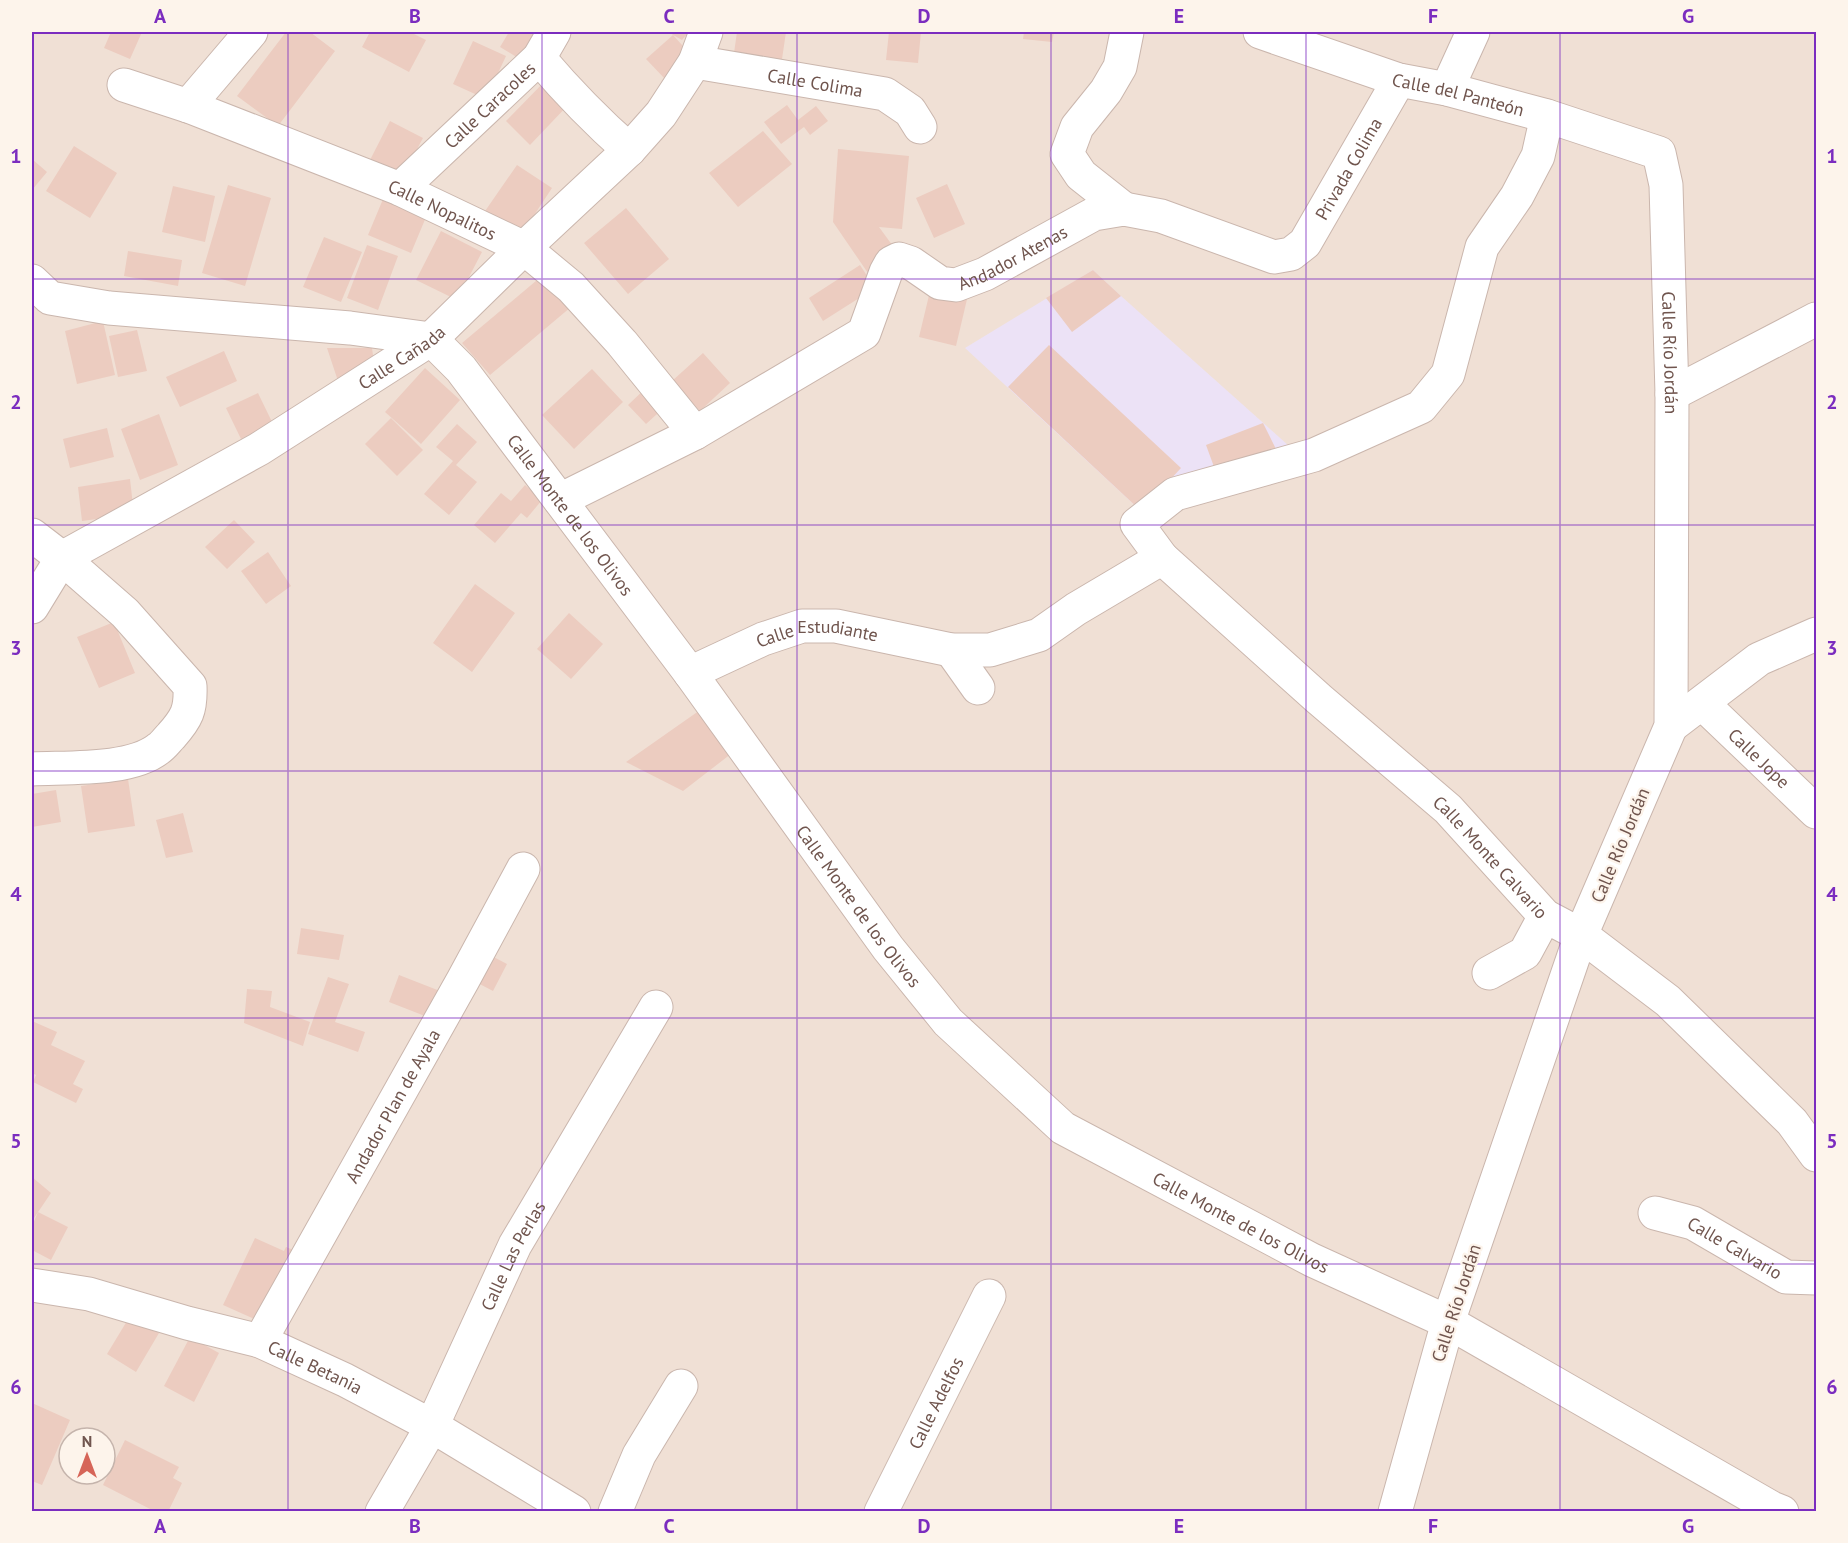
<svg xmlns="http://www.w3.org/2000/svg" width="1848" height="1543" viewBox="0 0 1848 1543" font-family="'PT Sans',sans-serif">
<style>
.residential{fill:#f0e0d5;fill-rule:evenodd}
.education{fill:#ece2f6}
.building{fill:#ecccc0}
.lines{fill:none;stroke-linecap:round;stroke-linejoin:round}
.minor-casing{stroke:#cab6ad;stroke-width:35}
.minor{stroke:#fff;stroke-width:33}
.grid{fill:none;stroke:#7b2cbf;stroke-width:1.5;stroke-opacity:0.55}
.labels{text-anchor:middle;dominant-baseline:central;stroke-width:4.5;stroke-linejoin:round;paint-order:stroke}
.street-label{font-size:18px;fill:#70554e;stroke:#fdf4eb}
.neatline{fill:none;stroke:#7b2cbf;stroke-width:2}
.grid-label{font-size:20px;text-anchor:middle;font-weight:bold;fill:#7b2cbf}
</style>
<rect width="100%" height="100%" fill="#f9efe6"/>
<path class="residential" d="M 32,32 L 1816,32 L 1816,1511 L 32,1511 ZM 69,1438 L 105,1438 L 105,1474 L 69,1474 Z"/>
<path class="education" d="M 1093,270 L 1121,296 L 1289,446 L 1141,511 L 965,348 Z"/>
<path class="building" d="M 111,32 L 142,32 L 130,59 L 104,48 Z
M 286,32 L 310,32 L 335,51 L 278,126 L 237,96 Z
M 370,32 L 410,32 L 426,40 L 409,72 L 362,47 Z
M 509,32 L 536,32 L 523,61 L 500,47 Z
M 668,32 L 689,32 L 682,40 Z
M 737,32 L 786,32 L 781,66 L 733,60 Z
M 889,32 L 921,32 L 918,63 L 886,60 Z
M 1024,32 L 1054,32 L 1052,42 L 1023,39 Z
M 673,35 L 692,56 L 665,79 L 646,59 Z
M 473,41 L 506,56 L 486,99 L 453,84 Z
M 546,80 L 570,103 L 530,145 L 506,121 Z
M 787,105 L 798,120 L 816,106 L 828,121 L 810,135 L 804,127 L 781,144 L 764,122 Z
M 390,121 L 423,138 L 402,177 L 370,160 Z
M 763,131 L 792,164 L 738,207 L 709,173 Z
M 74,146 L 117,173 L 90,218 L 46,191 Z
M 838,149 L 909,156 L 902,229 L 879,227 L 898,253 L 870,276 L 833,222 Z
M 32,159 L 47,172 L 32,190 Z
M 517,165 L 552,188 L 519,238 L 483,214 Z
M 947,184 L 965,224 L 934,238 L 916,198 Z
M 228,185 L 271,198 L 245,286 L 202,273 Z
M 173,186 L 215,196 L 205,242 L 162,232 Z
M 386,192 L 429,210 L 411,253 L 368,235 Z
M 626,208 L 669,259 L 628,294 L 584,243 Z
M 441,231 L 482,252 L 457,300 L 416,280 Z
M 324,237 L 362,252 L 341,302 L 303,287 Z
M 367,245 L 398,256 L 378,310 L 347,298 Z
M 128,251 L 182,260 L 178,286 L 124,276 Z
M 860,265 L 875,288 L 823,321 L 809,298 Z
M 1093,270 L 1121,296 L 1072,332 L 1046,298 Z
M 543,275 L 571,307 L 490,375 L 462,343 Z
M 931,287 L 968,295 L 956,346 L 919,337 Z
M 103,321 L 115,375 L 77,384 L 65,331 Z
M 137,330 L 147,371 L 118,377 L 109,336 Z
M 1049,345 L 1181,468 L 1141,511 L 1008,387 Z
M 327,348 L 372,348 L 374,363 L 338,381 Z
M 224,351 L 237,381 L 180,407 L 166,377 Z
M 703,353 L 730,383 L 700,411 L 672,381 Z
M 425,368 L 460,400 L 421,444 L 385,412 Z
M 592,369 L 623,402 L 574,449 L 542,415 Z
M 649,385 L 667,405 L 646,424 L 628,405 Z
M 258,393 L 273,424 L 241,439 L 226,408 Z
M 159,414 L 178,465 L 140,480 L 121,429 Z
M 391,418 L 423,450 L 397,476 L 365,444 Z
M 1263,423 L 1277,451 L 1217,475 L 1206,445 Z
M 457,424 L 477,442 L 456,465 L 477,482 L 449,515 L 424,494 L 453,461 L 436,447 Z
M 107,428 L 114,457 L 70,468 L 63,439 Z
M 130,479 L 134,514 L 82,521 L 78,487 Z
M 525,485 L 542,500 L 527,518 L 521,513 L 495,543 L 474,525 L 501,493 L 511,501 Z
M 234,520 L 255,542 L 227,569 L 205,547 Z
M 268,552 L 291,586 L 266,604 L 241,571 Z
M 475,584 L 515,613 L 472,672 L 433,643 Z
M 569,613 L 603,644 L 571,679 L 537,649 Z
M 114,622 L 135,673 L 99,688 L 77,637 Z
M 703,708 L 736,750 L 683,791 L 626,762 Z
M 128,779 L 135,826 L 88,833 L 81,786 Z
M 56,790 L 61,822 L 32,827 L 32,794 Z
M 183,813 L 193,852 L 166,858 L 156,820 Z
M 301,928 L 344,935 L 339,960 L 297,954 Z
M 486,953 L 507,964 L 493,991 L 472,980 Z
M 399,975 L 440,991 L 430,1018 L 389,1002 Z
M 328,977 L 349,984 L 335,1022 L 365,1032 L 358,1052 L 308,1034 Z
M 247,989 L 272,991 L 270,1007 L 310,1022 L 303,1046 L 244,1023 Z
M 32,1021 L 57,1032 L 51,1045 L 85,1061 L 73,1084 L 83,1089 L 76,1103 L 33,1082 L 36,1075 L 32,1073 Z
M 32,1177 L 51,1193 L 32,1221 Z
M 38,1212 L 68,1227 L 51,1260 L 32,1250 L 32,1226 Z
M 255,1238 L 284,1251 L 286,1247 L 301,1253 L 263,1323 L 223,1305 Z
M 130,1316 L 159,1333 L 136,1372 L 107,1354 Z
M 190,1337 L 219,1353 L 194,1402 L 164,1386 Z
M 32,1403 L 70,1420 L 42,1485 L 32,1481 Z
M 125,1440 L 179,1467 L 173,1478 L 182,1483 L 168,1512 L 156,1512 L 103,1485 Z"/>
<g class="lines">
<defs>
<g id="minor">
<path id="s1" d="M 1260,32 L 1399,80 L 1447,89 L 1547,116 L 1659,153 L 1666,185 L 1672,394 L 1671,726 L 1581,935 L 1448,1322 L 1395,1512"/>
<path d="M 539,58 C 567,91 596,121 629,150"/>
<path id="s2" d="M 695,62 L 885,94 L 910,111 L 920,127"/>
<path id="s3" d="M 124,85 L 188,106 L 400,189 L 524,248 L 571,287 L 622,343 L 695,433"/>
<path d="M 1447,89 L 1473,32"/>
<path d="M 188,106 L 251,32"/>
<path id="s4" d="M 1547,116 L 1538,156 L 1517,196 L 1482,247 L 1448,374 L 1421,407 L 1314,455 L 1175,494 L 1137,524 L 1162,558 L 1319,699 L 1448,809 L 1545,916 L 1581,935 L 1668,1001 L 1792,1122 L 1816,1155"/>
<path id="s5" d="M 400,189 L 539,58 L 554,32"/>
<path d="M 1124,209 L 1081,175 L 1067,154 L 1077,127 L 1106,91 L 1120,67 L 1127,32"/>
<path id="s6" d="M 32,281 L 50,298 L 109,308 L 350,328 L 431,339 L 461,369 L 690,673 L 888,948 L 948,1022 L 1063,1128 L 1312,1260 L 1448,1322 L 1772,1508 L 1782,1512"/>
<path d="M 1672,394 L 1816,319"/>
<path id="s7" d="M 560,500 L 695,433 L 864,333 L 886,272 L 891,263 L 899,259 L 911,263 L 940,283 L 956,285 L 985,274 L 1094,214 L 1124,209 L 1161,216 L 1274,257 L 1291,254 L 1305,243 L 1399,80"/>
<path d="M 32,535 L 62,558 L 125,613 L 190,686 C 191,710 187,718 171,736 C 167,740 163,746 158,749 C 130,771 67,767 32,769"/>
<path id="s8" d="M 32,607 L 62,558 L 259,449 L 431,339 L 524,248 L 629,150 L 661,114 L 695,62 L 706,32"/>
<path d="M 951,650 L 978,688"/>
<path id="s9" d="M 690,673 L 763,639 L 802,626 L 836,626 L 951,650 L 990,650 L 1039,635 L 1076,609 L 1162,558"/>
<path id="s10" d="M 1703,704 L 1816,812"/>
<path d="M 1671,726 L 1759,659 L 1816,634"/>
<path d="M 1489,973 L 1525,953 L 1545,916"/>
<path id="s11" d="M 1655,1213 L 1693,1223 L 1786,1277 L 1816,1278"/>
<path id="s12" d="M 32,1285 L 89,1294 L 187,1323 L 260,1341 L 345,1380 L 432,1426 L 574,1512"/>
<path id="s13" d="M 260,1341 L 463,980 L 523,869"/>
<path id="s14" d="M 382,1512 L 432,1426 L 515,1245 L 656,1007"/>
<path d="M 615,1512 L 639,1455 L 681,1386"/>
<path id="s15" d="M 881,1512 L 989,1296"/>
</g>
</defs>
<use href="#minor" class="minor-casing"/>
<use href="#minor" class="minor"/>
</g>
<path class="grid" d="M 288,32 L 288,1512M 542,32 L 542,1512M 797,32 L 797,1512M 1051,32 L 1051,1512M 1306,32 L 1306,1512M 1560,32 L 1560,1512M 32,279 L 1816,279M 32,525 L 1816,525M 32,771 L 1816,771M 32,1018 L 1816,1018M 32,1264 L 1816,1264"/>
<g class="labels">
<g class="street-label">
<text stroke="none"><textPath href="#s2" startOffset="122">Calle Colima</textPath></text>
<text stroke="none"><textPath href="#s1" startOffset="208">Calle del Panteón</textPath></text>
<text stroke="none"><textPath href="#s5" startOffset="123">Calle Caracoles</textPath></text>
<text stroke="none"><textPath href="#s7" startOffset="960">Privada Colima</textPath></text>
<text stroke="none"><textPath href="#s3" startOffset="342">Calle Nopalitos</textPath></text>
<text stroke="none"><textPath href="#s7" startOffset="558">Andador Atenas</textPath></text>
<text stroke="none"><textPath href="#s1" startOffset="618">Calle Río Jordán</textPath></text>
<text stroke="none"><textPath href="#s8" startOffset="452">Calle Cañada</textPath></text>
<text stroke="none"><textPath href="#s6" startOffset="633">Calle Monte de los Olivos</textPath></text>
<text stroke="none"><textPath href="#s9" startOffset="136">Calle Estudiante</textPath></text>
<text stroke="none"><textPath href="#s10" startOffset="78">Calle Jope</textPath></text>
<text transform="translate(1620 845) rotate(-67)">Calle Río Jordán</text>
<text stroke="none"><textPath href="#s4" startOffset="1119">Calle Monte Calvario</textPath></text>
<text stroke="none"><textPath href="#s6" startOffset="1119">Calle Monte de los Olivos</textPath></text>
<text stroke="none"><textPath href="#s13" startOffset="270">Andador Plan de Ayala</textPath></text>
<text stroke="none"><textPath href="#s6" startOffset="1623">Calle Monte de los Olivos</textPath></text>
<text stroke="none"><textPath href="#s11" startOffset="88">Calle Calvario</textPath></text>
<text stroke="none"><textPath href="#s14" startOffset="288">Calle Las Perlas</textPath></text>
<text transform="translate(1456 1303) rotate(-72)">Calle Río Jordán</text>
<text stroke="none"><textPath href="#s12" startOffset="296">Calle Betania</textPath></text>
<text stroke="none"><textPath href="#s15" startOffset="122">Calle Adelfos</textPath></text>
</g>
</g>
<rect width="1848" height="1543" fill="none" stroke="#fdf4eb" stroke-width="66"/>
<g transform="translate(87 1456)"><circle r="28" fill="#fdf4eb" stroke="#c5b4ac" stroke-width="1.5"/>
<path d="M0-4.5L10 22L0 15L-10 22Z" fill="#d66558"/>
<text y="-9" font-size="16" font-weight="bold" text-anchor="middle" fill="#70554e">N</text>
</g>
<rect x="33" y="33" width="1782" height="1477" class="neatline"/>
<g class="grid-label">
<text x="160" y="23">A</text>
<text x="415" y="23">B</text>
<text x="669" y="23">C</text>
<text x="924" y="23">D</text>
<text x="1179" y="23">E</text>
<text x="1433" y="23">F</text>
<text x="1688" y="23">G</text>
<text x="16" y="163">1</text>
<text x="1832" y="163">1</text>
<text x="16" y="409">2</text>
<text x="1832" y="409">2</text>
<text x="16" y="655">3</text>
<text x="1832" y="655">3</text>
<text x="16" y="901">4</text>
<text x="1832" y="901">4</text>
<text x="16" y="1148">5</text>
<text x="1832" y="1148">5</text>
<text x="16" y="1394">6</text>
<text x="1832" y="1394">6</text>
<text x="160" y="1533">A</text>
<text x="415" y="1533">B</text>
<text x="669" y="1533">C</text>
<text x="924" y="1533">D</text>
<text x="1179" y="1533">E</text>
<text x="1433" y="1533">F</text>
<text x="1688" y="1533">G</text>
</g>
</svg>
